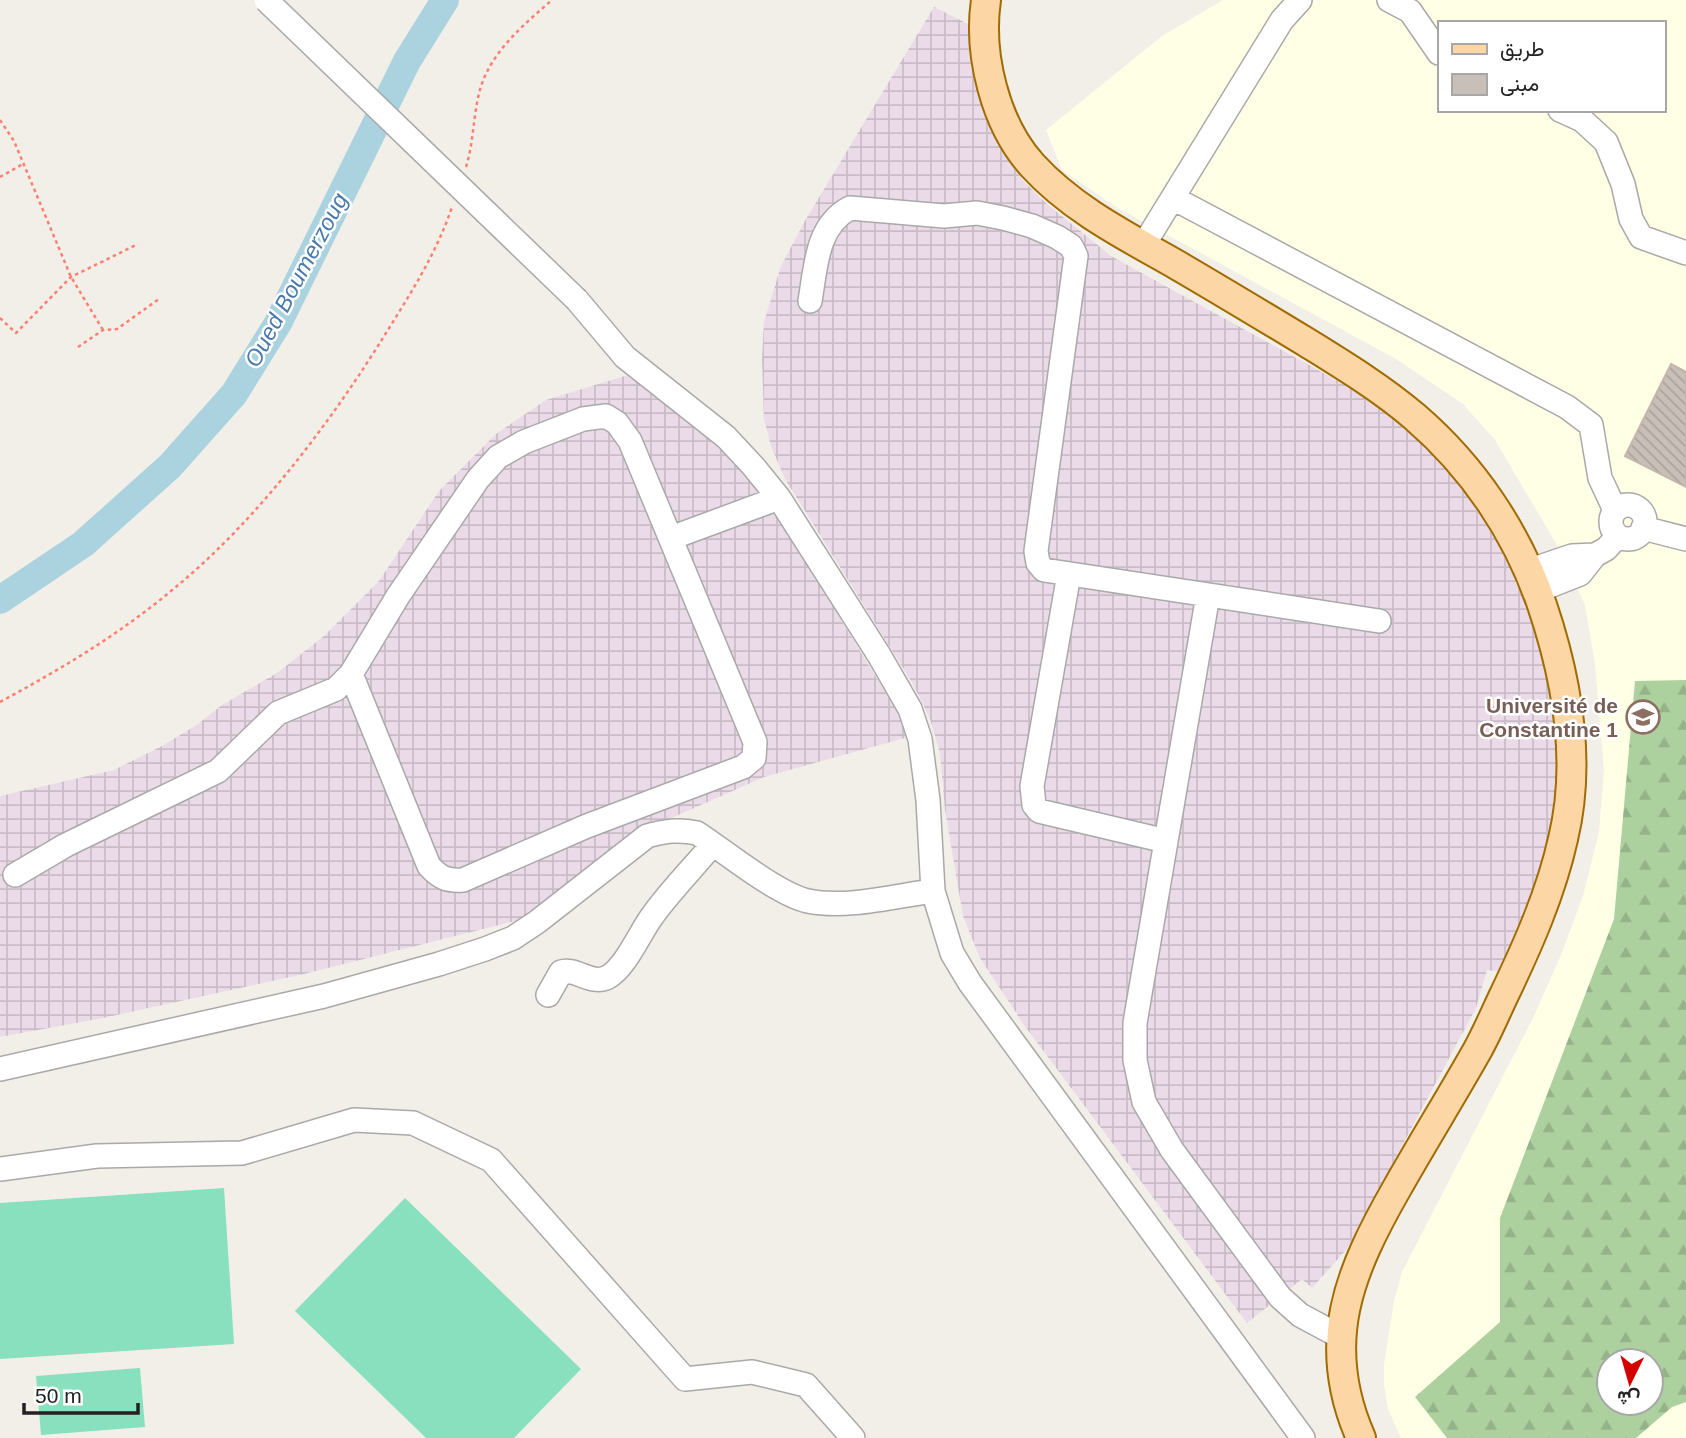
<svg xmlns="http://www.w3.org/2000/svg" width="1686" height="1438" viewBox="0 0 1686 1438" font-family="Arial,Vazirmatn,sans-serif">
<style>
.industrial{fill:url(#industrial-grid)}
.education{fill:#ffffe5;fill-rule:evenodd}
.forest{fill:url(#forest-firs);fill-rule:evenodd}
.pitch{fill:#88e0be}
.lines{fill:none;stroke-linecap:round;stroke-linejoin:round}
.river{stroke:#aad3df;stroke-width:28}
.building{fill:url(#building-back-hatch);stroke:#c4b6ab;stroke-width:2}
.minor-casing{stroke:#a9a9a9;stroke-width:26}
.major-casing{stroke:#a06b00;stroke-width:32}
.path{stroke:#fa8072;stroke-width:2.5;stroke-dasharray:3.5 3.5;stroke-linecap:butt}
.minor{stroke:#fff;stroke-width:23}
.major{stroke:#fcd6a4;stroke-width:28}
.minor-bridge-casing{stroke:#a9a9a9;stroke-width:26;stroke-linecap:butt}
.minor-bridge{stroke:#fff;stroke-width:23}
.labels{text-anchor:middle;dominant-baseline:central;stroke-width:5;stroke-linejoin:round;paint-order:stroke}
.education-label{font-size:21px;font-weight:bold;fill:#785e54;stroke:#fff;text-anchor:end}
.water-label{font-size:23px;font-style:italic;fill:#4a7aab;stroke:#fff}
</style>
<defs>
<pattern id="industrial-grid" width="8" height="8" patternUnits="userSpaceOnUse" patternTransform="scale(1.75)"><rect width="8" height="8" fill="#ebdbe8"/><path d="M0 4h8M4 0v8" fill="none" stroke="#c9bcc7"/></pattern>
<pattern id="forest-firs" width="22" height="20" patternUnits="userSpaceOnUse" patternTransform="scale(1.75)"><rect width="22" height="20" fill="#add19e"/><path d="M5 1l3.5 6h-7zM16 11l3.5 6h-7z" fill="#95b388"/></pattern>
<pattern id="building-back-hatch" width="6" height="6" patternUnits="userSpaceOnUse" patternTransform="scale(1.75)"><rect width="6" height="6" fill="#c7bfb8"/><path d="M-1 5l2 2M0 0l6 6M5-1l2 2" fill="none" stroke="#aba49e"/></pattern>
</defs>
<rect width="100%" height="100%" fill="#f2efe9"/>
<path class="industrial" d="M 934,7 L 976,28 L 1003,148 L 1022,180 L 1047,204 L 1111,256 L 1385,407 L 1455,474 L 1513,559 L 1552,678 L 1558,741 L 1559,788 L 1550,855 L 1507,973 L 1487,970 L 1476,1008 L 1346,1250 L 1312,1288 L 1302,1279 L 1247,1323 L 1024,1025 L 980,958 L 963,916 L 945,810 L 940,753 L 930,719 L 913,684 L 785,479 L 771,446 L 764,419 L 762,360 L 764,322 L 781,266 L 806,219 Z
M 641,367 L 751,472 L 764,503 L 780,520 L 912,736 L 764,777 L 647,829 L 527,918 L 304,974 L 103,1018 L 0,1037 L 0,796 L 114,770 L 164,745 L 198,724 L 222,705 L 277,673 L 324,636 L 379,581 L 439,491 L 496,434 L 546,400 L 631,374 Z"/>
<path class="education" d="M 1223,0 L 1686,0 L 1686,1438 L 1401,1438 L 1388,1409 L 1384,1385 L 1384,1364 L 1394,1301 L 1402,1272 L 1533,1018 L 1561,955 L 1583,896 L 1599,832 L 1604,769 L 1595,664 L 1585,605 L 1557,545 L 1495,440 L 1463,404 L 1396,359 L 1116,207 L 1062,170 L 1046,130 L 1162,36 ZM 1439,23 L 1663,23 L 1663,110 L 1439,110 ZM 1609,1361 L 1651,1361 L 1651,1403 L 1609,1403 Z"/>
<path class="forest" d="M 1686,680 L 1686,1402 L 1672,1407 L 1636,1438 L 1447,1438 L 1415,1397 L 1500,1322 L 1500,1218 L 1614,919 L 1635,681 ZM 1609,1361 L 1651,1361 L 1651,1403 L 1609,1403 Z"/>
<path class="pitch" d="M 224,1188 L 234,1344 L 0,1359 L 0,1203 Z
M 405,1198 L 581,1369 L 514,1438 L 426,1438 L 295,1311 Z
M 140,1368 L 145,1427 L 41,1435 L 36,1376 Z"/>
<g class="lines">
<path class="river" d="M 0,600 L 83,544 L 170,466 L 234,394 L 278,323 L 407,61 L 445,0"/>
</g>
<path class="building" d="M 1671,364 L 1686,372 L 1686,487 L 1625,456 Z"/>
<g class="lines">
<defs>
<path id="minor" d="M 1389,0 L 1410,11 L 1439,53
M 1560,110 L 1582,120 L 1606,142 L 1623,184 L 1631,219 L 1641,237 L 1686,253
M 1173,198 L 1567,407 L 1591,425 L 1600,478 L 1615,510
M 1143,246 L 1282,20 L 1300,0
M 577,300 L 625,357 L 726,437 L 753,466 L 779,498 L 879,655 L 910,709 L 920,739 L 928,800 L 933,891 L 952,953 L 970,983 L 1303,1438
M 810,301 C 816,267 816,226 850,208 L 944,216 L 977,213 L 1003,218 L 1032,226 L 1057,237 L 1071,246 L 1076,256 L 1036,551 L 1038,563 L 1044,570 L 1379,621
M1611 522a17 17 0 1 1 34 0a17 17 0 1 1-34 0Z
M 1643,528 L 1686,539
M 671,538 L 779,498
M 1528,571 L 1572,556 L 1595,555
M 1069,574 L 1032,786 L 1034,805 L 1039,811 L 1166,841
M 1537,591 L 1580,574 L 1595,555 L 1606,549 L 1618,536
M 1208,595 L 1135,1023 L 1135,1060 L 1144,1102 L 1172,1150 L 1280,1297 L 1300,1315 L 1341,1337
M 15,875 L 66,845 L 218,771 L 278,713 L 336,689 L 351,674 L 398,596 L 478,479 L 498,457 L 524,442 L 583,419 L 606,416 L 617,423 L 630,441 L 755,742 L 754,758 L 743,767 L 587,826 L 463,880 C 447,881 440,878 429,866 L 351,674
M 548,995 L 561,972 C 576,967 591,986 608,977 C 626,967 640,932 653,915 C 671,890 693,868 713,844
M 0,1069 L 324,996 L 439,964 L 485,949 L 513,938 L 537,922 L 647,836 C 665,831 678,829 697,833 C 726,852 777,894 808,901 C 846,909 895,896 933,891
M 0,1169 L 97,1156 L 242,1153 L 354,1120 L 413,1123 L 491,1160 L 685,1379 L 752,1372 L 806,1385 L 853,1438"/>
<path id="major" d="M 986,0 C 978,54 995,124 1032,165 C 1072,209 1126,236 1177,265 C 1220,290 1263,316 1306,342 C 1343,365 1381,388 1415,417 C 1473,467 1517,532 1542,605 C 1567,679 1582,761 1563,839 C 1551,893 1528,945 1504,995 C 1495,1014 1487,1033 1477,1051 C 1451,1097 1423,1142 1397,1188 C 1349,1272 1319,1343 1361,1438"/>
</defs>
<use href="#minor" class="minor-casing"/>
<use href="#major" class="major-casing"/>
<path class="path" d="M 0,120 L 14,141 L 71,277 L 103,330
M 466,167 C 473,145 473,121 478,98 C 486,56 521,27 552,0
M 0,177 L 23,164
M 0,318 L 16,333 L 71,277 L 138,244
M 78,347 L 103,330 L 117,329 L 159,299
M 0,702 C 63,668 123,632 177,586 C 258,519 331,422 386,333 C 411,293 437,252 452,207"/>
<use href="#minor" class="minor"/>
<use href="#major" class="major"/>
<defs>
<path id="minor-bridge" d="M 266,0 L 577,300"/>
</defs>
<use href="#minor-bridge" class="minor-bridge-casing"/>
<use href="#minor-bridge" class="minor-bridge"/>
</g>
<defs>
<symbol id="university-ring" viewBox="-11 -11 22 22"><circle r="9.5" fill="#fff" stroke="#8d6e63" stroke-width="1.5"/><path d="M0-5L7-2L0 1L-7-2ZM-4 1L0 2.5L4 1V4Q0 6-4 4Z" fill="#8d6e63"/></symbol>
</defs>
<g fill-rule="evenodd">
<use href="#university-ring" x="1624" y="698" width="38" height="38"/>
</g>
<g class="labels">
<g class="education-label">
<text x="1618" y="705">Université de<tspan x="1618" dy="24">Constantine 1</tspan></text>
</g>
<g class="water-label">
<text transform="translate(296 280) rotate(-62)">Oued Boumerzoug</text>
</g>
</g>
<rect x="1438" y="21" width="228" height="91" fill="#ffffff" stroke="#a7a7a7" stroke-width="2"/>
<rect x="1452" y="44" width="35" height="10" fill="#fcd6a4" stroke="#a7a7a7" stroke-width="2"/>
<text x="1500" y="56" font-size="21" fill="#222222">طريق</text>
<rect x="1452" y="74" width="35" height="21" fill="#c7bfb8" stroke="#a7a7a7" stroke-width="2"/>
<text x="1500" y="91" font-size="21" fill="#222222">مبنى</text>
<g transform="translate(1630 1382) rotate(185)"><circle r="33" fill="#ffffff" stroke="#a7a7a7" stroke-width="2"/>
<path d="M0-5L12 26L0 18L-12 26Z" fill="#d40000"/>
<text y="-10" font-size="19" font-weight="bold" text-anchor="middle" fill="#222222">ش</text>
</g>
<path d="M24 1403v10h114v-10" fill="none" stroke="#222222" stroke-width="3.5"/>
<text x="35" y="1403" font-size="21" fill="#222222" stroke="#ffffff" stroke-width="5" paint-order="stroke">50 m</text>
</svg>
